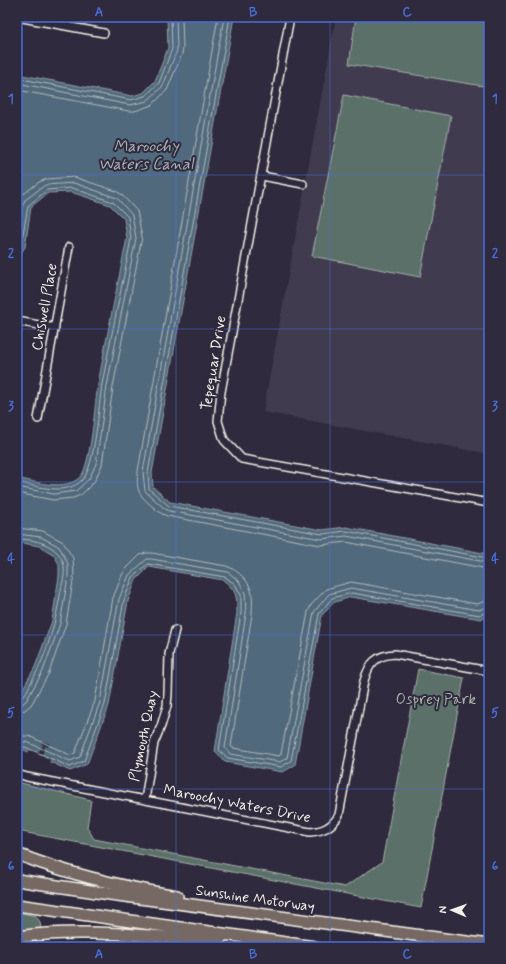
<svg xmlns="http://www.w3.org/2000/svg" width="506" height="964" viewBox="0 0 506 964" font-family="Mynerve,sans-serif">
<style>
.built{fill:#403a50}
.green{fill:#5a6f69;stroke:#a7b0a8}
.water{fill:#51697b;stroke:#929fa7}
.pier{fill:#2f2a3d}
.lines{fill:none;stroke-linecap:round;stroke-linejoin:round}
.shore{stroke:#b3bbbc;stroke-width:1}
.minor-casing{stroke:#f4f1e8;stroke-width:10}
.highway-casing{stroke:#f4f1e8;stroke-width:14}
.minor{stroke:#2f2a3d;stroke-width:7}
.highway{stroke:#766964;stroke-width:11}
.grid{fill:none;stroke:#486fdb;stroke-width:1;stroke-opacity:0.55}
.labels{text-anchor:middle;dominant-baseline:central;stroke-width:4;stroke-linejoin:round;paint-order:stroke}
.street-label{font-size:15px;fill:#f4f1e8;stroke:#2f2a3d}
.park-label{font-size:15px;fill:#afb6af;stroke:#2f2a3d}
.water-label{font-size:16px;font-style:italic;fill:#abb4b7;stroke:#2f2a3d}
.neatline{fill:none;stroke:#486fdb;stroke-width:1.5}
.grid-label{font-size:13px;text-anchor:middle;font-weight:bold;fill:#486fdb}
</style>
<rect width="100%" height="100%" fill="#2f2a3d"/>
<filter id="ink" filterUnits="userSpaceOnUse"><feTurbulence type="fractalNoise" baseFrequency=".025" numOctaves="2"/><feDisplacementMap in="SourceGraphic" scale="8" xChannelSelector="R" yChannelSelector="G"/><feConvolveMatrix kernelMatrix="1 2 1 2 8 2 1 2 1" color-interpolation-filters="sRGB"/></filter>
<g filter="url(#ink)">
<path class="built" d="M 336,17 L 489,17 L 489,454 L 263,412 Z"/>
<path class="green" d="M 356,17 L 489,17 L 489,87 L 349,64 Z
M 344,95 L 451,116 L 420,277 L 312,256 Z
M 418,669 L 464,678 L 421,908 L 17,831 L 17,782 L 91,800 L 87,827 L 94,839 L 345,887 L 382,862 Z
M 17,912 L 36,916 L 40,922 L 41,928 L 17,931 Z"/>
<path class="water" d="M 167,17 L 234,17 L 152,473 L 153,487 L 170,502 L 322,530 L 346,527 L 483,553 L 489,556 L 489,615 L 481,619 L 351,597 L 335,602 L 322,615 L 295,765 L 283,772 L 225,762 L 215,751 L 237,613 C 237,596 237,591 223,580 L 149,567 L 136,580 L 128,601 L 109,705 L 87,764 L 70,771 L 24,750 L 17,751 L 17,699 L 35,667 L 52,621 L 59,576 L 59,564 L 53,554 L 39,546 L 17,542 L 17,478 C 35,482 67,492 81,476 C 91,463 95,403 98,384 C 107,335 117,287 127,238 L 124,219 L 110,205 L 71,192 L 48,193 L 31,207 L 25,247 L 17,259 L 17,74 L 132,96 L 143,93 L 155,81 L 168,48 Z"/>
<path class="pier" d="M 42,741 L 50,744 L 48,747 L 45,746 L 42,755 L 49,759 L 50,760 L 49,763 L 28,753 L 29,751 L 32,750 L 38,753 L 43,745 L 41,743 Z"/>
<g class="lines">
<path class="shore" d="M 218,17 L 138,471 C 136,491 138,494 153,507 C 158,511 161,514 167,516 L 320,545 L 346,542 L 478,567 L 489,570
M 224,17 L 143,472 L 145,491 L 164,508 L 169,511 L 321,539 L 346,536 L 480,561 L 489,564
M 230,17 L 148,473 L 149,489 L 169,506 L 322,534 L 346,531 L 482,557 L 489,559
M 17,78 L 131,100 L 145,96 L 159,83 L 172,49 L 171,17
M 17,83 L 130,105 L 147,101 L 163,86 L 177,50 L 176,17
M 17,90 L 129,111 L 135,111 L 152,105 L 167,90 L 182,54 L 183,48 L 182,17
M 17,202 L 21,196 L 39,182 L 47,179 L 74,177 L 116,191 L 121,194 L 137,211 L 142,237 L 113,387 L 102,465 L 94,482 L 81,495 L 73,498 L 53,500 L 17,493
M 17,241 L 22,206 L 25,200 L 45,185 L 74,183 L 117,198 L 132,215 L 136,238 L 107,386 L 96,464 L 89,479 L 76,491 L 54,494 L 17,487
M 17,252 L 21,245 L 28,206 L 47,190 L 72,188 L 113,202 L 128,217 L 131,239 C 122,287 111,336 102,384 C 99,404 95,466 83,479 C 67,497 37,486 17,482
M 17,528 L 43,531 L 63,542 L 73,558 L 74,575 L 66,624 L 49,673 L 31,705 L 25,710 L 17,711
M 17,534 L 41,537 L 58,546 L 61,550 L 68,564 L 68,577 L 60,624 L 43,671 L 26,701 L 22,704 L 17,705
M 17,539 C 34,539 57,544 63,562 C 66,571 63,581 61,590 C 56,620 48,652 33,679 C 29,686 25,699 17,700
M 17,736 L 29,736 L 70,755 L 75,753 L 95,701 L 113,598 L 122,575 L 126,569 L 140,555 L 146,553 L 152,553 L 226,566 C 238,570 251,582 252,595 C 253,601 252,608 252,614 L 231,746 L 233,748 L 279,756 L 281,754 L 308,612 L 311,605 L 326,589 L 351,582 L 477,604 L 489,600
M 17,742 L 27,742 L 70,761 L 80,757 L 100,702 L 119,599 L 129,575 L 147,559 L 151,559 L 228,572 L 239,581 L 245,593 L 246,614 L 225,748 L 230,754 L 280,762 L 287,758 L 314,612 L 329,594 L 351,588 L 479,610 L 489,606
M 17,747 L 25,747 L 70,767 L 84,761 L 105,704 L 124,600 L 133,577 L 148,564 L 225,577 L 235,584 L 241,595 L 241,613 L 219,750 L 228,758 L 281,767 L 291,761 L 319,614 L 332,598 L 352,593 L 480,615 L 489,611"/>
<defs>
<path id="minor" d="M 17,17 L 104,33
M 290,17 L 221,392 L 218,421 L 224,440 L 242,459 L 489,503
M 262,176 L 303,184
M 17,321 L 55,328
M 38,419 L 69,247
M 17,774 L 27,777 L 310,832 C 323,831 332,827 339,815 L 364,681 C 369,663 376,655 395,654 L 489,671
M 145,800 L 154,743 L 161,726 L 167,706 L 168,694 L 169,654 L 175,630"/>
<path id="highway" d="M 17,854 C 68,874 122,887 177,896
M 17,880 L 110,894 L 489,945
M 17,905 L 315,947
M 17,937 C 80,928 143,936 206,940 L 221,938"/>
</defs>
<use href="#minor" class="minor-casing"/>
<use href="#highway" class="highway-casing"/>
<use href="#minor" class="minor"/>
<use href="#highway" class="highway"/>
</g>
</g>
<path class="grid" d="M 176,17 L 176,947M 330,17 L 330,947M 17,175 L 489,175M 17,329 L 489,329M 17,482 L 489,482M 17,635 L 489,635M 17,789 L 489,789"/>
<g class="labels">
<g class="street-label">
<text transform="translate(45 307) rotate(-80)">Chiswell Place</text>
<text transform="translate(214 363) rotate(-81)">Tepequar Drive</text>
<text transform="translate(144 736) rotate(-78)">Plymouth Quay</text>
<text transform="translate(237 804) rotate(11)">Maroochy Waters Drive</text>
<text transform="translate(255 899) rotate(8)">Sunshine Motorway</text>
</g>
<g class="park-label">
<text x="436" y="700">Osprey Park</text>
</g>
<g class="water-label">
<text x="146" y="146">Maroochy<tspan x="146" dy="18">Waters Canal</tspan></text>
</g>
</g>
<rect width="506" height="964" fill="none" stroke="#2f2a3d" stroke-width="44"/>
<g transform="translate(452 910) rotate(272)" stroke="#2f2a3d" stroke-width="3" paint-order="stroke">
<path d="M0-3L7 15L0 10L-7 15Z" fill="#f4f1e8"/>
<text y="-6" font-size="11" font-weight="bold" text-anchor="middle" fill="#f4f1e8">N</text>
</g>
<rect x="22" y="22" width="462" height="920" class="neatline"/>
<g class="grid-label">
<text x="99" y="16">A</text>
<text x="253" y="16">B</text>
<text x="407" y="16">C</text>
<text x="11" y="103">1</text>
<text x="495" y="103">1</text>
<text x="11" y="257">2</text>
<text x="495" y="257">2</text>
<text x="11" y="410">3</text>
<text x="495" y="410">3</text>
<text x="11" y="563">4</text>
<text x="495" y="563">4</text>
<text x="11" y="717">5</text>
<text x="495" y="717">5</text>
<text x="11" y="870">6</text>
<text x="495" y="870">6</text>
<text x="99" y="958">A</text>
<text x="253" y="958">B</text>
<text x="407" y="958">C</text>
</g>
</svg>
